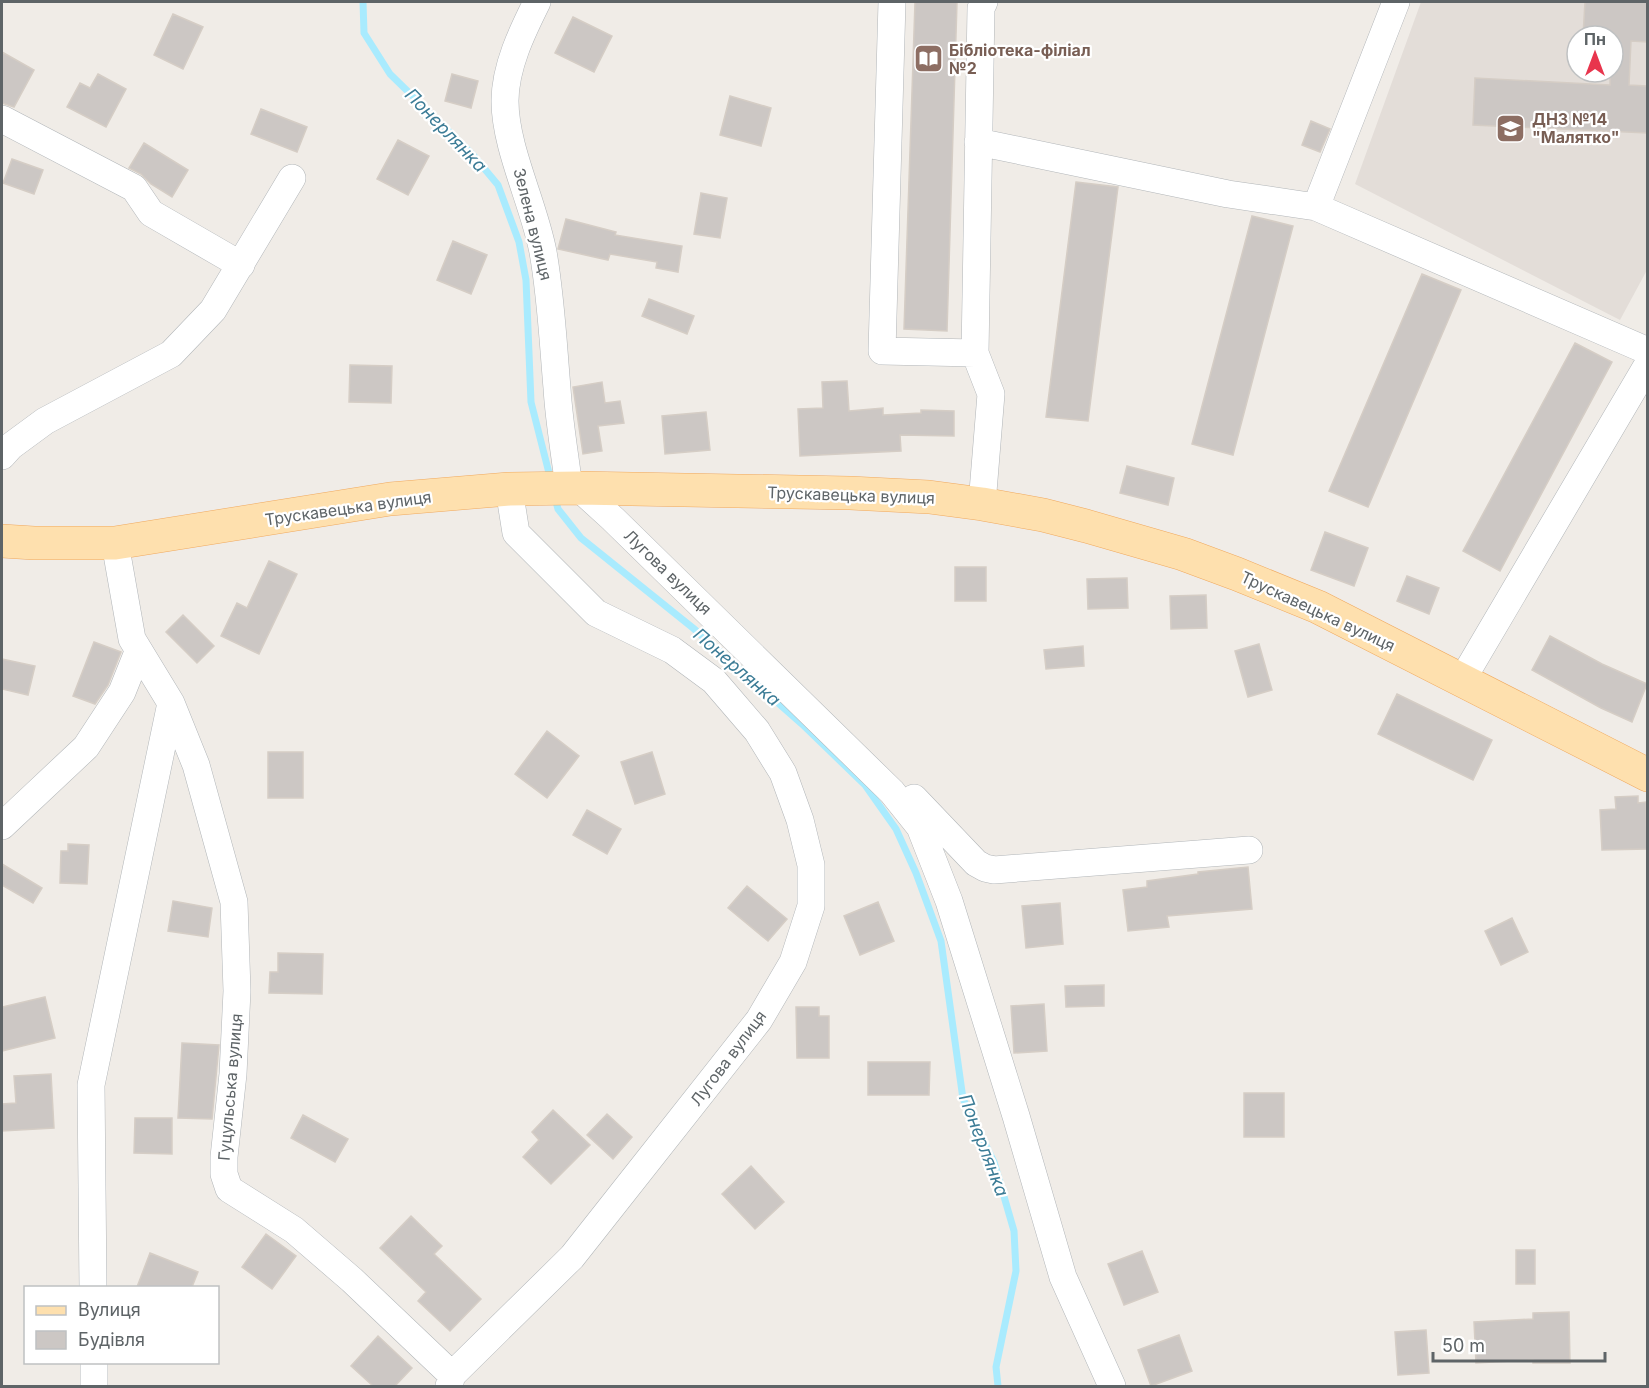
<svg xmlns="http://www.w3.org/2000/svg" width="1649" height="1388" viewBox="0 0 1649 1388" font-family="Inter,sans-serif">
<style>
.education{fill:#e3ddd8;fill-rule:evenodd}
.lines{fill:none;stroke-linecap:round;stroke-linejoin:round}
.stream{stroke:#a9ebfe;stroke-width:7}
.building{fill:#ccc7c4;stroke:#d5cdc5;stroke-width:1.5}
.minor-casing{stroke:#b2b6b9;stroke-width:28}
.major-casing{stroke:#f0a95f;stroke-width:34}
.minor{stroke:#fff;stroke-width:27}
.major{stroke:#fee0ae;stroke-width:33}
.labels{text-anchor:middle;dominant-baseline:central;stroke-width:4.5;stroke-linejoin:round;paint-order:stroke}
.education-label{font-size:16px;font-weight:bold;fill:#785e54;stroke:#fff;text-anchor:start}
.street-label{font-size:16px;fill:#5e6467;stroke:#fff}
.water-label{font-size:18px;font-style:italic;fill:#3c7c96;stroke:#fff}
</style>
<rect width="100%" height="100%" fill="#f0ece7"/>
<path class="education" d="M 1421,2 L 1647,2 L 1647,270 L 1620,320 L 1355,184 ZM 1577,36 L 1613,36 L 1613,72 L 1577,72 Z"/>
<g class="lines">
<path class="stream" d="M 363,2 L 364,33 L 390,74 L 473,155 L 498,185 L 519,242 L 526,280 L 531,402 L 551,481
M 555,498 L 558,509 L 581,538 L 693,628 L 802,724 L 865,785 L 896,829 L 916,873 L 941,941 L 963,1099 L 994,1162 L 1014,1231 L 1016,1271 L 996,1367 L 998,1386"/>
</g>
<path class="building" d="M 915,2 L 957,2 L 947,331 L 904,329 Z
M 1585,2 L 1647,2 L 1647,42 L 1631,41 L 1629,85 L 1647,86 L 1647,133 L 1473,125 L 1475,78 L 1610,85 L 1610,72 L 1613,72 L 1613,36 L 1583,36 Z
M 173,14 L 203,27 L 183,69 L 154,55 Z
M 573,17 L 612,36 L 594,72 L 555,53 Z
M 2,52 L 34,70 L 14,107 L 2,103 Z
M 98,74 L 126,89 L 106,127 L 67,107 L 80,83 L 90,88 Z
M 452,74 L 478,81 L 471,108 L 445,101 Z
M 730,96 L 771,108 L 761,146 L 720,135 Z
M 261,109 L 307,127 L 297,152 L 251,134 Z
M 1311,121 L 1330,129 L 1320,152 L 1302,145 Z
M 398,140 L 429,156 L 408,195 L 377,179 Z
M 144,143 L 188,170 L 172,197 L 151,184 L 141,174 L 129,168 Z
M 12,159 L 43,170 L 34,194 L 3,183 Z
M 1076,182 L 1118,187 L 1088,421 L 1046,417 Z
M 701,193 L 727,198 L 720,238 L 694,234 Z
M 1252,216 L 1293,226 L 1233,455 L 1192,444 Z
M 566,219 L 616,232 L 615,235 L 682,246 L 678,272 L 656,268 L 657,262 L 610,254 L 608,260 L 558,249 Z
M 453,241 L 487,255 L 471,294 L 437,280 Z
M 1422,274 L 1461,290 L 1368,507 L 1329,491 Z
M 649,299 L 694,316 L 687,334 L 642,316 Z
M 1575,343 L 1612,362 L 1500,571 L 1463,551 Z
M 350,365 L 392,366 L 391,403 L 349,402 Z
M 847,381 L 849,411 L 883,408 L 883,415 L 921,413 L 921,410 L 954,411 L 954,436 L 900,435 L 901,451 L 800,456 L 798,409 L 823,408 L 822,382 Z
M 602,382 L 605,403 L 620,401 L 624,423 L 598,426 L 602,451 L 583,454 L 573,387 Z
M 706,412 L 710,450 L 665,454 L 662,416 Z
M 1127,466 L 1174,478 L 1168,505 L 1120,493 Z
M 1325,532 L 1368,548 L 1354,586 L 1311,570 Z
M 269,561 L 297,574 L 259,654 L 221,636 L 237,603 L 247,608 Z
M 955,567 L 986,567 L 986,601 L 955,601 Z
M 1407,576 L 1439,588 L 1429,614 L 1397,601 Z
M 1127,578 L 1128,608 L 1088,609 L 1087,579 Z
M 1206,595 L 1207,628 L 1171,629 L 1170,596 Z
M 183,615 L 214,646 L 197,663 L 166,632 Z
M 1550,636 L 1602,664 L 1647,684 L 1632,722 L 1601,708 L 1532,670 Z
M 94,642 L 121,652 L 108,685 L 95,704 L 73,696 Z
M 1259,644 L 1272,690 L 1248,697 L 1235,651 Z
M 1083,646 L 1084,666 L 1046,669 L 1044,650 Z
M 2,659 L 35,666 L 28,695 L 2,689 Z
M 1397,694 L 1492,740 L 1473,780 L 1378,734 Z
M 547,731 L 579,756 L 547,798 L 515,774 Z
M 268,752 L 303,752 L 303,798 L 268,798 Z
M 652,752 L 665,794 L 635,804 L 621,762 Z
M 1638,796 L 1638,803 L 1646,802 L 1647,849 L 1602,850 L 1600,810 L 1616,809 L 1615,797 Z
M 587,810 L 621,829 L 607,854 L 573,835 Z
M 68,844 L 89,845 L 87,884 L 60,883 L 61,851 L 68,851 Z
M 2,864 L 42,888 L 33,903 L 2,885 Z
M 1248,867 L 1252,909 L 1167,916 L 1169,927 L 1128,931 L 1123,890 L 1147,887 L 1147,881 L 1198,874 L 1198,872 Z
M 747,886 L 787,919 L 768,941 L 728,908 Z
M 173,901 L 212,908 L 208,937 L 168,931 Z
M 878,902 L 894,941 L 860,955 L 844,916 Z
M 1060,903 L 1063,944 L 1026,948 L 1022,906 Z
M 1512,918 L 1528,952 L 1501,965 L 1485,931 Z
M 278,953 L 323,954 L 322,994 L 269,993 L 270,972 L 278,972 Z
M 1104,985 L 1104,1006 L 1066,1007 L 1065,986 Z
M 45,997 L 55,1038 L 2,1051 L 2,1007 Z
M 1044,1004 L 1047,1051 L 1014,1053 L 1011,1006 Z
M 796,1007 L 819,1007 L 819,1016 L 829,1016 L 829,1058 L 797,1058 Z
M 182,1043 L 219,1045 L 212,1119 L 178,1118 Z
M 868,1062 L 930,1062 L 929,1095 L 868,1095 Z
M 51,1074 L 54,1128 L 2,1131 L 2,1104 L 16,1103 L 14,1076 Z
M 1244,1093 L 1284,1093 L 1284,1137 L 1244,1137 Z
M 553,1110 L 590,1145 L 551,1184 L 523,1157 L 539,1140 L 532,1132 Z
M 607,1114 L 632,1137 L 613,1159 L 587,1135 Z
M 303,1115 L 348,1139 L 335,1162 L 291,1138 Z
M 135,1118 L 172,1118 L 172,1154 L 134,1153 Z
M 751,1166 L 784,1202 L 755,1229 L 722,1194 Z
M 411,1216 L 442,1246 L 434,1254 L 481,1299 L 450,1331 L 418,1301 L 426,1292 L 380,1248 Z
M 266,1234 L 296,1256 L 272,1289 L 242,1267 Z
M 1516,1250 L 1535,1250 L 1535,1284 L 1516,1284 Z
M 1142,1251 L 1158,1292 L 1124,1305 L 1108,1264 Z
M 150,1253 L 198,1272 L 192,1287 L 137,1287 Z
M 1569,1312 L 1570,1363 L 1533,1363 L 1533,1360 L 1476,1363 L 1474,1322 L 1533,1319 L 1533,1313 Z
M 1426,1330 L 1429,1373 L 1398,1375 L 1395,1332 Z
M 1179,1335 L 1192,1371 L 1151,1386 L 1138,1350 Z
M 378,1336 L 412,1368 L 395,1386 L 373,1386 L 351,1366 Z"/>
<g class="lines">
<defs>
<path id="minor" d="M 537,2 C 522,32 505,67 505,101 C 505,148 534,204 543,252 C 551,297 553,342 557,388 C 559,422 565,455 569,488
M 892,2 L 882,351 L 975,353
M 2,119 L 134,188 L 151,213 L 241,265
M 978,142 L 1228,194 L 1316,207 L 1648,351
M 1316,207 L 1396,2
M 2,456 L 11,446 L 45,421 L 171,354 L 213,310 L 292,178
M 579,488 L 613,519 L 892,792 L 920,827 L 949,901 L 1016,1116 L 1063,1277 L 1112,1386
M 982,504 L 991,394 L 975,353 L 981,8 L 984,2
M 115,543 L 132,639 L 171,703 L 196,765 L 234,902 L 237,991 L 233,1074 L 224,1157 L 224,1174 L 229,1189 L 294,1230 L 352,1280 L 452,1375
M 1462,680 L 1648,364
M 914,798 L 976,863 L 985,868 L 994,870 L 1249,850
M 2,826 L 86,747 L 122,692 L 138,652
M 93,1288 L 91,1085 L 171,703
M 94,1362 L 94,1386
M 449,1386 L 452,1375 L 572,1257 L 759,1020 L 793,962 L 811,906 L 811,865 L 800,820 L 783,773 L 757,731 L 714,681 L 672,650 L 596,613 L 516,533 L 509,489"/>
<path id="major" d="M 2,541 L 34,543 L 115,543 L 390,499 L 509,489 L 579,488 L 850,493 L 929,497 L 982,504 L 1043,515 L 1086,526 L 1183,554 L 1237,574 L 1318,607 L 1648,775"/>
</defs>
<use href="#minor" class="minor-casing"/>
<use href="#major" class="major-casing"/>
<use href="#minor" class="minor"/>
<use href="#major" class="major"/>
</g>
<defs>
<symbol id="library-square" viewBox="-11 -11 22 22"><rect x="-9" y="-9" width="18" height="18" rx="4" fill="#8d6e63" stroke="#fff"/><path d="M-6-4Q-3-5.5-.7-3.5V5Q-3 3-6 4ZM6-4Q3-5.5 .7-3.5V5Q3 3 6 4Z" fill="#fff"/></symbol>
<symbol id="school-square" viewBox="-11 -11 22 22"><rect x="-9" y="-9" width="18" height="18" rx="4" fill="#8d6e63" stroke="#fff"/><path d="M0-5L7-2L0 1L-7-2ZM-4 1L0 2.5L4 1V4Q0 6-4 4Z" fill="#fff"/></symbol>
</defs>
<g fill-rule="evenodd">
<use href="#library-square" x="912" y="42" width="33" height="33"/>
<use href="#school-square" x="1494" y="112" width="33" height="33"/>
</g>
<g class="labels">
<g class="education-label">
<text x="949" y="50">Бібліотека-філіал<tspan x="949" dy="18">№2</tspan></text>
<text x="1532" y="119">ДНЗ №14<tspan x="1532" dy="18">"Малятко"</tspan></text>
</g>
<g class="street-label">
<text transform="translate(533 224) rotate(76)">Зелена вулиця</text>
<text transform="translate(851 495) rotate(2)">Трускавецька вулиця</text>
<text transform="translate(348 508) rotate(-8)">Трускавецька вулиця</text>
<text transform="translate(668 572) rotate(44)">Лугова вулиця</text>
<text transform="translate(1318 611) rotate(25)">Трускавецька вулиця</text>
<text transform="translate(728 1058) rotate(-53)">Лугова вулиця</text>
<text transform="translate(230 1087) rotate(-85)">Гуцульська вулиця</text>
</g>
<g class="water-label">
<text transform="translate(446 130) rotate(46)">Понерлянка</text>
<text transform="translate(737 667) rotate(41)">Понерлянка</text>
<text transform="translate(984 1145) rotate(69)">Понерлянка</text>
</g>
</g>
<rect width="1649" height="1388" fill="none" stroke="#5e6467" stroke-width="6"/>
<rect x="24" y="1286" width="195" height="78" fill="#ffffff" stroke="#bfc1c2" stroke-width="1.5"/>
<rect x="36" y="1306" width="30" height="9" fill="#fee0ae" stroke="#bfc1c2" stroke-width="1.5"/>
<text x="78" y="1316" font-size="18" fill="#5e6467">Вулиця</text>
<rect x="36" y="1331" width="30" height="18" fill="#ccc7c4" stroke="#bfc1c2" stroke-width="1.5"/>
<text x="78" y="1346" font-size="18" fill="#5e6467">Будівля</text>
<g transform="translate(1595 54)"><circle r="28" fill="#ffffff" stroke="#bfc1c2" stroke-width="1.5"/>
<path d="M0-4.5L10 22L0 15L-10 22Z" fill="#e8354d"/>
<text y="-9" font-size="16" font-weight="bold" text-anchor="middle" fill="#5e6467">Пн</text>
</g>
<path d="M1433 1352v9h172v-9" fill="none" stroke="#5e6467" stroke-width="3"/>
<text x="1442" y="1352" font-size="18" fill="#5e6467" stroke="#ffffff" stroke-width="4.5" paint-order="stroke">50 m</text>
</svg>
